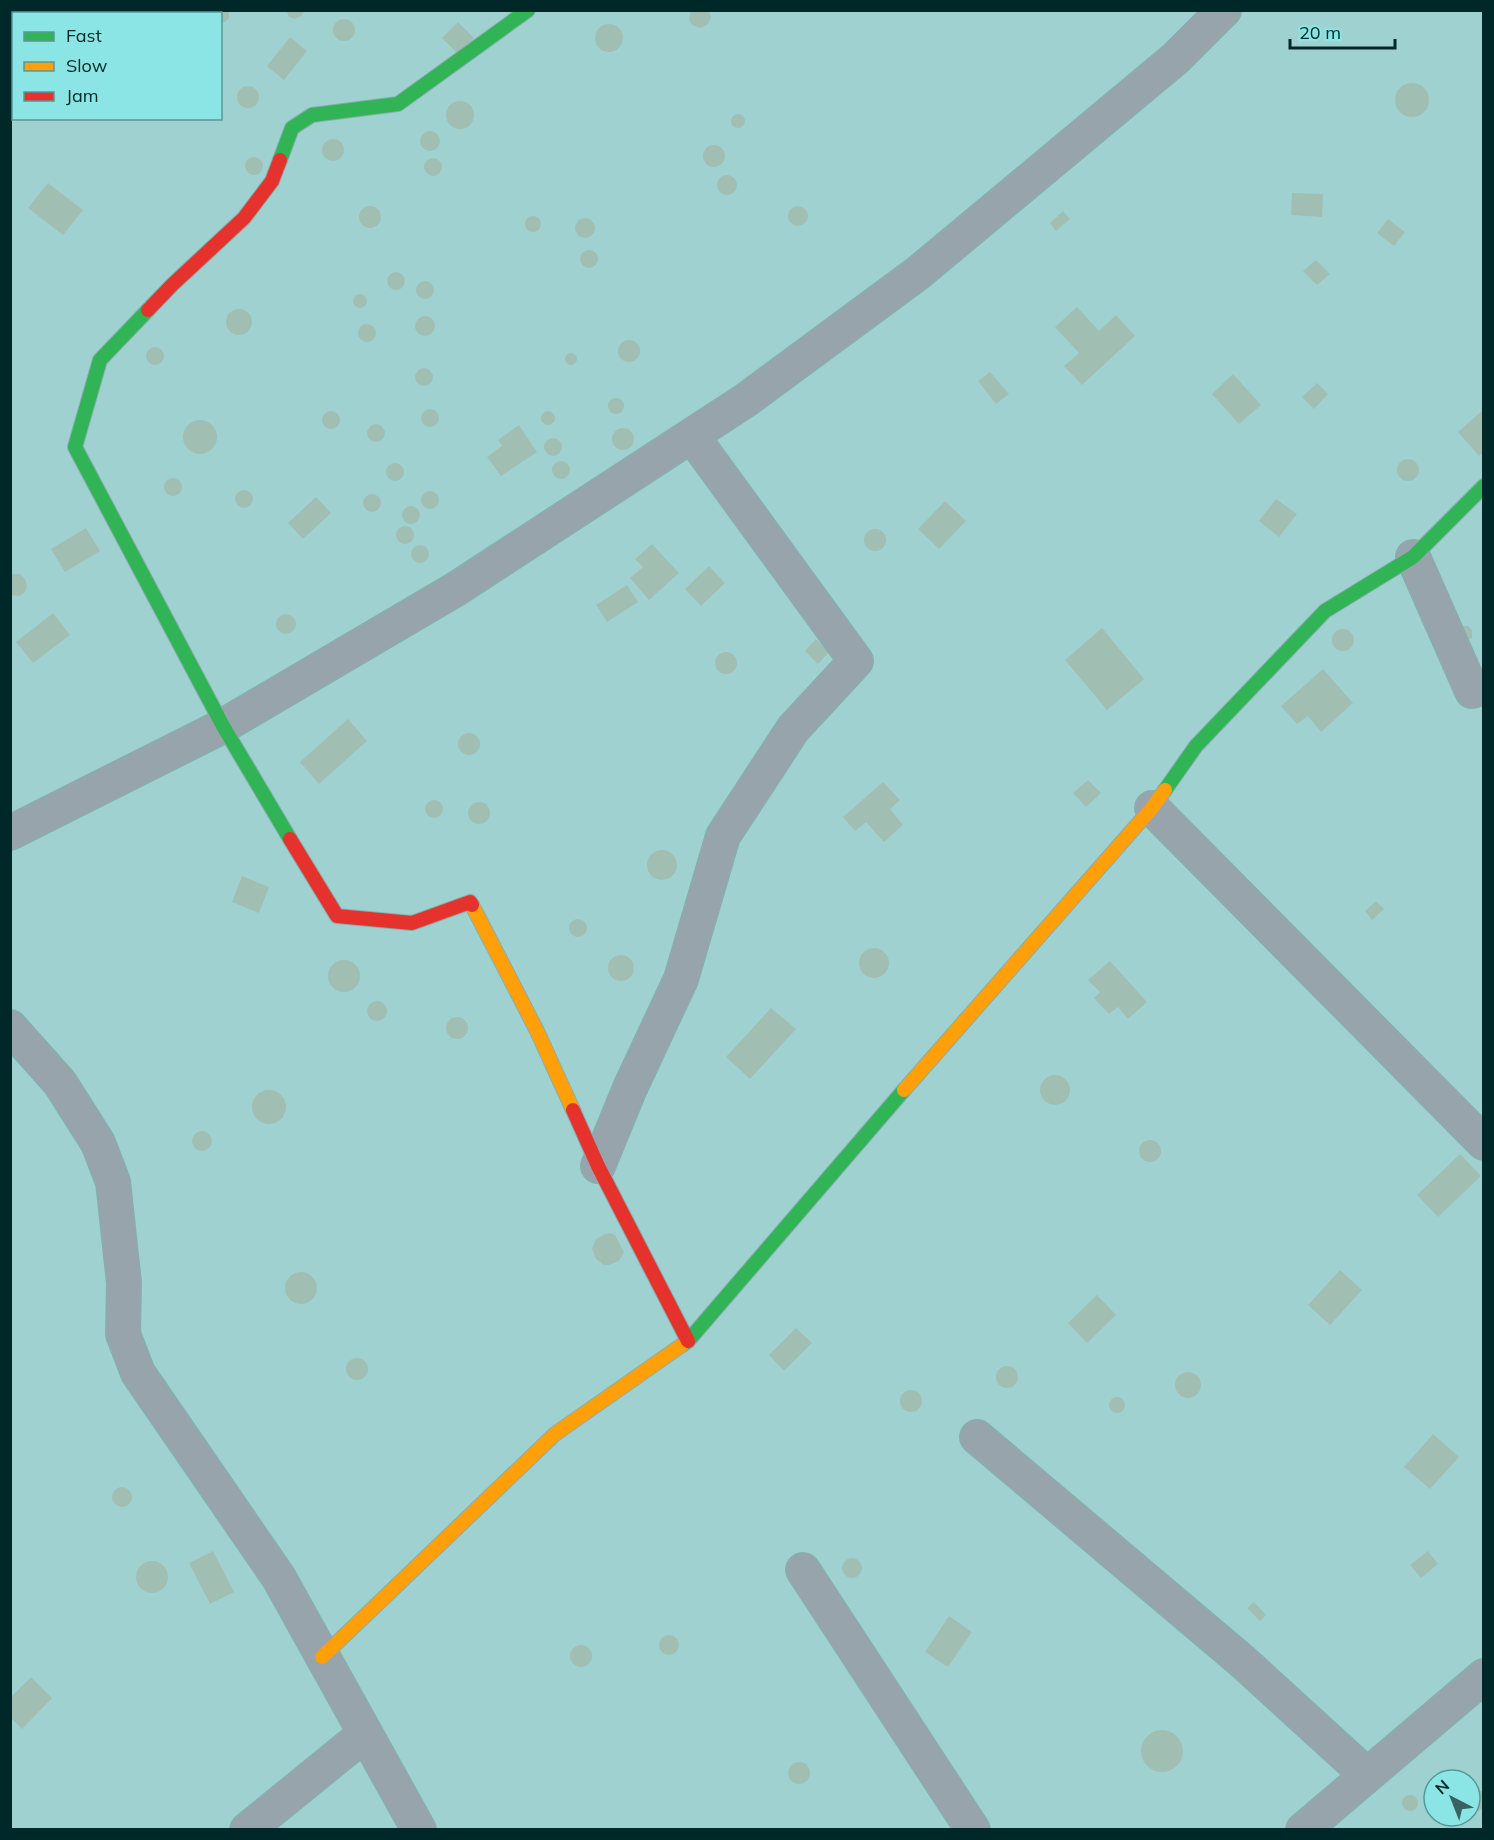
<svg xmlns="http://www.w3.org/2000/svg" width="1494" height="1840" viewBox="0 0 1494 1840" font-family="Mulish,sans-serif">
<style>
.building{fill:#a1beb3}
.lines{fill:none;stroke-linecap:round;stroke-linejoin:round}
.street-casing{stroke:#87aeae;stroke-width:36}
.fast-casing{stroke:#87aeae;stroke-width:16}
.slow-casing{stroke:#87aeae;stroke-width:16}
.jam-casing{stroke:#87aeae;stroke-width:16}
.street{stroke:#98a4ab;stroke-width:33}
.fast{stroke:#30b455;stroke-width:14}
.slow{stroke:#ff9f0a;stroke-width:14}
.jam{stroke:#e5322d;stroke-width:14}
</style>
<rect width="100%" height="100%" fill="#a0d1d1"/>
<path class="building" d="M 212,10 L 229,10 L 229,18 L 225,22 L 220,23 L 220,14 L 211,14 Z
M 286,10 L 305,10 L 301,16 L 295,19 L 289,17 Z
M 691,10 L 708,10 L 711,17 L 708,24 L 701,28 L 692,25 L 689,19 Z
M333 30a11 11 0 1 1 22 0a11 11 0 1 1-22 0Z
M 458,22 L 474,38 L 458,54 L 442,38 Z
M595 38a14 14 0 1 1 28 0a14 14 0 1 1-28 0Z
M 290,37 L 307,51 L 284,80 L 267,66 Z
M1395 100a17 17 0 1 1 34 0a17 17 0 1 1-34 0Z
M237 97a11 11 0 1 1 22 0a11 11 0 1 1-22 0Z
M446 115a14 14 0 1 1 28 0a14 14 0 1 1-28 0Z
M731 121a7 7 0 1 1 14 0a7 7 0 1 1-14 0Z
M420 141a10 10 0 1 1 20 0a10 10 0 1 1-20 0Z
M322 150a11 11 0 1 1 22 0a11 11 0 1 1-22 0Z
M703 156a11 11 0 1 1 22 0a11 11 0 1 1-22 0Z
M245 166a9 9 0 1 1 18 0a9 9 0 1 1-18 0Z
M424 167a9 9 0 1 1 18 0a9 9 0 1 1-18 0Z
M717 185a10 10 0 1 1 20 0a10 10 0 1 1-20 0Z
M 48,183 L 83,210 L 63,235 L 28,208 Z
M 1292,193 L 1323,194 L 1322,217 L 1291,215 Z
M788 216a10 10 0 1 1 20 0a10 10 0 1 1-20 0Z
M359 217a11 11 0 1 1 22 0a11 11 0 1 1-22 0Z
M 1063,211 L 1070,219 L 1056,231 L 1050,223 Z
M525 224a8 8 0 1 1 16 0a8 8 0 1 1-16 0Z
M575 228a10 10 0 1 1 20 0a10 10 0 1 1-20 0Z
M 1388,219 L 1405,232 L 1394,246 L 1377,233 Z
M580 259a9 9 0 1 1 18 0a9 9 0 1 1-18 0Z
M 1316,260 L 1330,274 L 1317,285 L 1303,271 Z
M387 281a9 9 0 1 1 18 0a9 9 0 1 1-18 0Z
M416 290a9 9 0 1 1 18 0a9 9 0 1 1-18 0Z
M353 301a7 7 0 1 1 14 0a7 7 0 1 1-14 0Z
M 1077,307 L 1099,331 L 1116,315 L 1135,336 L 1082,385 L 1064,366 L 1079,353 L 1055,327 Z
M226 322a13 13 0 1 1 26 0a13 13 0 1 1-26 0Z
M415 326a10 10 0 1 1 20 0a10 10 0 1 1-20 0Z
M358 333a9 9 0 1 1 18 0a9 9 0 1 1-18 0Z
M618 351a11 11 0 1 1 22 0a11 11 0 1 1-22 0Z
M146 356a9 9 0 1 1 18 0a9 9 0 1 1-18 0Z
M565 359a6 6 0 1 1 12 0a6 6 0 1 1-12 0Z
M415 377a9 9 0 1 1 18 0a9 9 0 1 1-18 0Z
M 990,372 L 1009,394 L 996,404 L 978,381 Z
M 1233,374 L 1261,405 L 1239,424 L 1212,394 Z
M 1317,383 L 1328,394 L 1314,409 L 1302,397 Z
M608 406a8 8 0 1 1 16 0a8 8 0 1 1-16 0Z
M421 418a9 9 0 1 1 18 0a9 9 0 1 1-18 0Z
M 1484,409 L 1484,452 L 1479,456 L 1458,432 Z
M541 418a7 7 0 1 1 14 0a7 7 0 1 1-14 0Z
M322 420a9 9 0 1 1 18 0a9 9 0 1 1-18 0Z
M183 437a17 17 0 1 1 34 0a17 17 0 1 1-34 0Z
M367 433a9 9 0 1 1 18 0a9 9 0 1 1-18 0Z
M 519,425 L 537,452 L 501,476 L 487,457 L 502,446 L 498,440 Z
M612 439a11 11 0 1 1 22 0a11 11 0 1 1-22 0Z
M544 447a9 9 0 1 1 18 0a9 9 0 1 1-18 0Z
M1397 470a11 11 0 1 1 22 0a11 11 0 1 1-22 0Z
M552 470a9 9 0 1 1 18 0a9 9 0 1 1-18 0Z
M386 472a9 9 0 1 1 18 0a9 9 0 1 1-18 0Z
M164 487a9 9 0 1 1 18 0a9 9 0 1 1-18 0Z
M235 499a9 9 0 1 1 18 0a9 9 0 1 1-18 0Z
M421 500a9 9 0 1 1 18 0a9 9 0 1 1-18 0Z
M363 503a9 9 0 1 1 18 0a9 9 0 1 1-18 0Z
M 316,497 L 331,513 L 303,539 L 288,523 Z
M 1276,499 L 1297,514 L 1279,537 L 1259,521 Z
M 945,501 L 966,521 L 939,549 L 918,529 Z
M402 515a9 9 0 1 1 18 0a9 9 0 1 1-18 0Z
M396 535a9 9 0 1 1 18 0a9 9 0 1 1-18 0Z
M 86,528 L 100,551 L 65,572 L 51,549 Z
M864 540a11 11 0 1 1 22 0a11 11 0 1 1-22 0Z
M 652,544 L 679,573 L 649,600 L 630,578 L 643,567 L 635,559 Z
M411 554a9 9 0 1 1 18 0a9 9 0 1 1-18 0Z
M 709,566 L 725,583 L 701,606 L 685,589 Z
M 13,574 L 20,574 L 25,579 L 27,586 L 25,592 L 19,596 L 10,595 L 10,576 Z
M 627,585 L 638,602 L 607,622 L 596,605 Z
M 53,613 L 70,635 L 33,663 L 16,642 Z
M276 624a10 10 0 1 1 20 0a10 10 0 1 1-20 0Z
M 1462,626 L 1468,626 L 1472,630 L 1472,638 L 1467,641 L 1458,629 Z
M 1102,628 L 1144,679 L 1107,710 L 1065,660 Z
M1332 640a11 11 0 1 1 22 0a11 11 0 1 1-22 0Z
M 816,639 L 829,652 L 818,664 L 805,651 Z
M715 663a11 11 0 1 1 22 0a11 11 0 1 1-22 0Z
M 1323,669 L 1353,703 L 1321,732 L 1308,716 L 1297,724 L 1281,706 Z
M 348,719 L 367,741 L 319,784 L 300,762 Z
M458 744a11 11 0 1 1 22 0a11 11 0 1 1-22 0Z
M 1088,780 L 1101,793 L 1086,807 L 1073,793 Z
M 883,782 L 900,800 L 890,809 L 903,825 L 884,842 L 866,822 L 855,831 L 843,817 Z
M425 809a9 9 0 1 1 18 0a9 9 0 1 1-18 0Z
M468 813a11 11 0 1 1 22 0a11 11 0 1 1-22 0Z
M647 865a15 15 0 1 1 30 0a15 15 0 1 1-30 0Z
M 242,876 L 269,887 L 259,913 L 232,902 Z
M 1376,901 L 1384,909 L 1372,920 L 1365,911 Z
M569 928a9 9 0 1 1 18 0a9 9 0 1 1-18 0Z
M859 963a15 15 0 1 1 30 0a15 15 0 1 1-30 0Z
M608 968a13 13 0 1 1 26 0a13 13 0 1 1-26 0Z
M328 976a16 16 0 1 1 32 0a16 16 0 1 1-32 0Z
M 1110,961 L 1147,1002 L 1128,1019 L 1118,1007 L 1109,1014 L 1094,998 L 1100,992 L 1088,980 Z
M367 1011a10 10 0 1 1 20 0a10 10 0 1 1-20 0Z
M 771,1008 L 796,1029 L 750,1079 L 726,1057 Z
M446 1028a11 11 0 1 1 22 0a11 11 0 1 1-22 0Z
M1040 1090a15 15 0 1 1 30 0a15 15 0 1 1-30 0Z
M252 1107a17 17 0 1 1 34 0a17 17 0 1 1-34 0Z
M192 1141a10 10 0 1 1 20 0a10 10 0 1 1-20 0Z
M1139 1151a11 11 0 1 1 22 0a11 11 0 1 1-22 0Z
M 1460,1154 L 1481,1176 L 1438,1217 L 1417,1195 Z
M 610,1233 L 615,1235 L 624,1252 L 619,1261 L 609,1265 L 604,1265 L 596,1259 L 592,1249 L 596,1239 L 605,1234 Z
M 1340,1270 L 1362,1290 L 1330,1325 L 1308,1305 Z
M285 1288a16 16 0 1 1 32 0a16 16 0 1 1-32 0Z
M 1097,1295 L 1116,1315 L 1087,1343 L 1068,1323 Z
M 796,1328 L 812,1343 L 784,1371 L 769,1355 Z
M346 1369a11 11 0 1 1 22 0a11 11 0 1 1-22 0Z
M996 1377a11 11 0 1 1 22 0a11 11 0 1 1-22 0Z
M1175 1385a13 13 0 1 1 26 0a13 13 0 1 1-26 0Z
M900 1401a11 11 0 1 1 22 0a11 11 0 1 1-22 0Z
M1109 1405a8 8 0 1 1 16 0a8 8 0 1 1-16 0Z
M 1433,1434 L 1459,1457 L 1430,1489 L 1404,1467 Z
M112 1497a10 10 0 1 1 20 0a10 10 0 1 1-20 0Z
M 213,1551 L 234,1592 L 210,1604 L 189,1563 Z
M 1428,1551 L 1438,1564 L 1421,1578 L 1410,1565 Z
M842 1568a10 10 0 1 1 20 0a10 10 0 1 1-20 0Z
M136 1577a16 16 0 1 1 32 0a16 16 0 1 1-32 0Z
M 1254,1602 L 1266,1615 L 1260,1621 L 1247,1608 Z
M 949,1616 L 972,1632 L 948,1667 L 925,1652 Z
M659 1645a10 10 0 1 1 20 0a10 10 0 1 1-20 0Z
M570 1656a11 11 0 1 1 22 0a11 11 0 1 1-22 0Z
M 31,1677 L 52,1698 L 22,1729 L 10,1717 L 10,1698 Z
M1141 1751a21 21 0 1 1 42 0a21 21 0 1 1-42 0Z
M788 1773a11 11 0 1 1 22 0a11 11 0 1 1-22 0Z
M 1476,1789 L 1484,1792 L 1484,1808 L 1478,1811 L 1470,1809 L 1470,1790 Z
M1402 1803a8 8 0 1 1 16 0a8 8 0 1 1-16 0Z"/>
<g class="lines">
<defs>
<path id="street" d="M 1413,557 L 1472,691 L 1484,687
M 1152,808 L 1484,1143
M 10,833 L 223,726 L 456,589 L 746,400 L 918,273 L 1176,58 L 1224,10
M 10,1027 L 60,1083 L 98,1143 L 113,1182 L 124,1283 L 123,1334 L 138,1373 L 279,1578 L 419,1830
M 598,1166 L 630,1088 L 681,979 L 723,836 L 793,729 L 856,661 L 692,436
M 977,1437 L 1242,1661 L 1367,1775
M 803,1570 L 973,1830
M 247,1830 L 365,1734
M 1303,1830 L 1484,1676"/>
<path id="fast" d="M 280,160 L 292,128 L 312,115 L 398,104 L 528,10
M 148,310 L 100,360 L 75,447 L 223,726 L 290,839
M 1165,790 L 1196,746 L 1325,611 L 1413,557 L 1484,486
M 682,1345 L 688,1341 L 904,1090"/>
<path id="slow" d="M 472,905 L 537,1031 L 573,1110
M 904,1090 L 1152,808 L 1165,790
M 322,1657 L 555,1434 L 682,1345"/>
<path id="jam" d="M 148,310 L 172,285 L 244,218 L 272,181 L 280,160
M 290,839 L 337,916 L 412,923 L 470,902 L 472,905
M 573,1110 L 598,1166 L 688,1341"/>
</defs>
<use href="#street" class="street-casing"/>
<use href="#fast" class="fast-casing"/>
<use href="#slow" class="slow-casing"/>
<use href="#jam" class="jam-casing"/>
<use href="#street" class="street"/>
<use href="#fast" class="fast"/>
<use href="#slow" class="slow"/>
<use href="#jam" class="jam"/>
</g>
<rect width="1494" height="1840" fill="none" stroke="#002828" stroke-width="24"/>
<rect x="12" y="12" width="210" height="108" fill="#8ce5e5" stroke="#549999" stroke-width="1.5"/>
<rect x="24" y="32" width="30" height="9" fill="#30b455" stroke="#549999" stroke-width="1.5"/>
<text x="66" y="42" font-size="18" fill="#002828">Fast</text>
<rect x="24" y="62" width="30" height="9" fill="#ff9f0a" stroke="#549999" stroke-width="1.5"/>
<text x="66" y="72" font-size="18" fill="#002828">Slow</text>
<rect x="24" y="92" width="30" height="9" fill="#e5322d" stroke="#549999" stroke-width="1.5"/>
<text x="66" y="102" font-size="18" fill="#002828">Jam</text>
<g transform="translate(1452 1798) rotate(318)"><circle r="28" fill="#8ce5e5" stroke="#549999" stroke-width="1.5"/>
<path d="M0-4.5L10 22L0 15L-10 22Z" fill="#386363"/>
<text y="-9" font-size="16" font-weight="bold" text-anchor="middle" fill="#002828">N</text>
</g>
<path d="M1290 39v9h105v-9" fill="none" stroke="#002828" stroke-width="3"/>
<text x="1299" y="39" font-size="18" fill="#002828" stroke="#8ce5e5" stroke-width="4.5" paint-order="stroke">20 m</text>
</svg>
